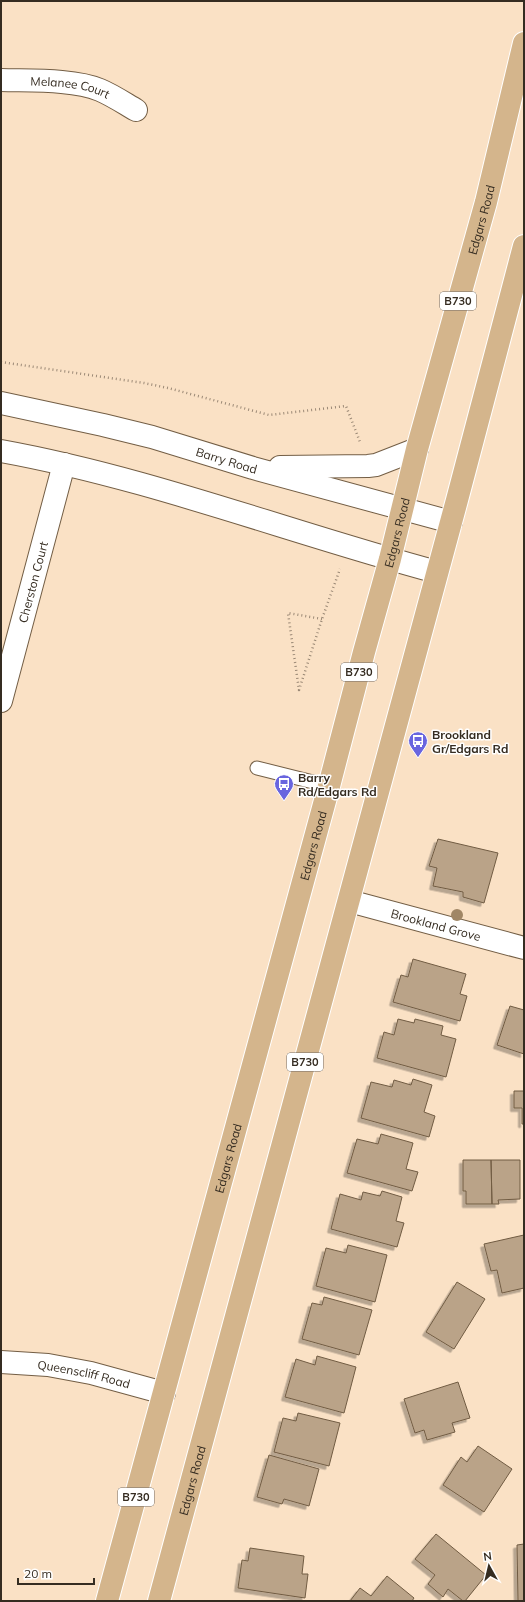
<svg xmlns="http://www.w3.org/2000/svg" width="525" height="1602" viewBox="0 0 525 1602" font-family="Mulish,sans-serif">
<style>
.building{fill:#baa388;stroke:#715c43;filter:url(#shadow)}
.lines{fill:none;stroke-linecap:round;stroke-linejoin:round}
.service-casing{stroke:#735e45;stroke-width:15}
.minor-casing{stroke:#735e45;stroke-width:24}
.tertiary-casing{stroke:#735e45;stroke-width:24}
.primary-casing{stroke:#fff;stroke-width:24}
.path{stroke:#9b8976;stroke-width:2.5;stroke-dasharray:1 3;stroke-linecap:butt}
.service{stroke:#fff;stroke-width:13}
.minor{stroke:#fff;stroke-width:22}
.tertiary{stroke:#fff;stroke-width:22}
.primary{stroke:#d4b58c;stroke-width:22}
.tree{fill:#a08665}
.labels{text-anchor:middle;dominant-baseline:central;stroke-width:3;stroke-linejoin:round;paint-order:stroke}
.shield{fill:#fff;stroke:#726b64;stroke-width:1}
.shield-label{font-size:11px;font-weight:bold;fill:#352c21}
.street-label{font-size:12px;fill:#352c21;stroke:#fff}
.poi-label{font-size:12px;font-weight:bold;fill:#352c21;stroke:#fff;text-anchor:start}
</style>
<defs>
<filter id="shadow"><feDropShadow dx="-3.5" dy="3.5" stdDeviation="0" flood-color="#0004"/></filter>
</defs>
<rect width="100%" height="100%" fill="#fae1c5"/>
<path class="building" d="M 438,839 L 498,853 L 484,903 L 463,897 L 463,892 L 433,886 L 437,868 L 429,866 Z
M 413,959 L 466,974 L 460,994 L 467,996 L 460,1021 L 393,1002 L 401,975 L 408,977 Z
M 510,1006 L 524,1010 L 524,1054 L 497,1045 Z
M 398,1019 L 414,1023 L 415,1019 L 443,1026 L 441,1035 L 456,1039 L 446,1077 L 377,1058 L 384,1032 L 394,1035 Z
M 413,1079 L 432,1085 L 424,1112 L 435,1116 L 429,1137 L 361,1118 L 371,1082 L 392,1087 L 394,1080 L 411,1085 Z
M 514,1091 L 524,1091 L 524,1124 L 522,1124 L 522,1108 L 514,1108 Z
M 381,1134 L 413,1143 L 406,1169 L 418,1172 L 412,1191 L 347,1173 L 357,1139 L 378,1144 Z
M 463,1160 L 491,1160 L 492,1204 L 466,1204 L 466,1191 L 463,1191 Z
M 491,1160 L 520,1160 L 520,1199 L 498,1200 L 499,1204 L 492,1204 Z
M 382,1191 L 402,1197 L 396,1221 L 404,1223 L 397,1247 L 331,1229 L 340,1194 L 361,1200 L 363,1192 L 380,1196 Z
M 524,1235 L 524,1288 L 502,1293 L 497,1270 L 491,1271 L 484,1244 Z
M 348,1245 L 387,1255 L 375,1302 L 316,1286 L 326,1248 L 346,1253 Z
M 457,1282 L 485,1299 L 454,1349 L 426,1332 Z
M 324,1297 L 372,1310 L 359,1355 L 302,1339 L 312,1303 L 322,1305 Z
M 317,1356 L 356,1367 L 344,1413 L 285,1397 L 296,1359 L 315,1365 Z
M 458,1382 L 470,1418 L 452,1423 L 455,1432 L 427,1440 L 424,1430 L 415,1433 L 404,1399 Z
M 298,1413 L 340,1423 L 329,1466 L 274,1452 L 283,1418 L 296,1421 Z
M 478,1446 L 512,1469 L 484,1512 L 443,1485 L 461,1457 L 467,1462 Z
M 269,1455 L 319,1469 L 309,1506 L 284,1499 L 282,1504 L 257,1497 Z
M 436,1534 L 486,1575 L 465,1601 L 463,1601 L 448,1589 L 443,1597 L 428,1584 L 435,1575 L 415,1559 Z
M 524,1544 L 524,1601 L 518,1601 L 517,1545 Z
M 250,1548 L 304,1556 L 302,1574 L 308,1574 L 305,1598 L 238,1588 L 242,1560 L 248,1561 Z
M 387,1576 L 414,1598 L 412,1601 L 350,1601 L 360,1588 L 371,1596 Z"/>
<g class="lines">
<defs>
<path id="service" d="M 257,768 L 329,786"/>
<g id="minor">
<path id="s1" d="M 1,80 C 29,81 74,79 100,90 C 112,95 124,103 136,110"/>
<path id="s2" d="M 1,701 L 64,464"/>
<path id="s3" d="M 349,901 L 524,948"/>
<path id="s4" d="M 1,1362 L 48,1365 L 91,1373 L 164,1393"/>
</g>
<g id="tertiary">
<path id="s5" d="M 1,403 L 103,425 L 152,437 L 253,468 L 451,522"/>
<path d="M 1,451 C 150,478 291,533 437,572"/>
<path d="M 280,467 L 368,466 L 376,465 L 417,449"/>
</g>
<g id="primary">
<path id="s6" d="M 107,1601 L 329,786 L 364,652 L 390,559 L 417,449 L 486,202 L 524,43"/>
<path id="s7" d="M 159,1601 L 457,500 L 524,246"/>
</g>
</defs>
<use href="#service" class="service-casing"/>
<use href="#minor" class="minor-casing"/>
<use href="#tertiary" class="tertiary-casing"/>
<use href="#primary" class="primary-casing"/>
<path class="path" d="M 1,362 L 144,383 L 168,388 L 269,415 L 346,406 L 360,442
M 322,619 L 288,613 L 299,690 L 322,619 L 340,569"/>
<use href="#service" class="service"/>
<use href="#minor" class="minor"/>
<use href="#tertiary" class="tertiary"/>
<use href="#primary" class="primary"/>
</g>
<circle class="tree" cx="457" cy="915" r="6"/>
<defs>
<symbol id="bus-pin" viewBox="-11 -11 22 30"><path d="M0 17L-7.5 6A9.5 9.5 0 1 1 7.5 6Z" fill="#6965df" stroke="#fff"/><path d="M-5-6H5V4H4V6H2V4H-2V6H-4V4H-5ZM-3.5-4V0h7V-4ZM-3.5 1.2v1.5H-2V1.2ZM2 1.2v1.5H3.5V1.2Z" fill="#fff"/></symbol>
</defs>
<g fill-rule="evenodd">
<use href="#bus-pin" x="407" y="730" width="22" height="30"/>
<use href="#bus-pin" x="273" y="773" width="22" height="30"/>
</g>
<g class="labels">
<g class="shield">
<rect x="440" y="292" width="36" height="18" rx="3"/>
<rect x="341" y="663" width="36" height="18" rx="3"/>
<rect x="287" y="1053" width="36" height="18" rx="3"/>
<rect x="118" y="1488" width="36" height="18" rx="3"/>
</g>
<g class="shield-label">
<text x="458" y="301">B730</text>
<text x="359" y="672">B730</text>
<text x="305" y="1062">B730</text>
<text x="136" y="1497">B730</text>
</g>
<g class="street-label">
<text stroke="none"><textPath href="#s1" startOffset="70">Melanee Court</textPath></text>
<text stroke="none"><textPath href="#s6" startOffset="1431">Edgars Road</textPath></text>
<text stroke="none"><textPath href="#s5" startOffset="233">Barry Road</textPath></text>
<text stroke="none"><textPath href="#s6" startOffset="1107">Edgars Road</textPath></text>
<text stroke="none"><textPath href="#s2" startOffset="123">Cherston Court</textPath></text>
<text stroke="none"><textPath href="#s6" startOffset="783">Edgars Road</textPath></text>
<text stroke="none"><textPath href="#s3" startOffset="90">Brookland Grove</textPath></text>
<text stroke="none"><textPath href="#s6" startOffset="459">Edgars Road</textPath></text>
<text stroke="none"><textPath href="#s4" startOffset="84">Queenscliff Road</textPath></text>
<text stroke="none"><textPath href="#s7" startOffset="125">Edgars Road</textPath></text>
</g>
<g class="poi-label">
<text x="432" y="734">Brookland<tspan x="432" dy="14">Gr/Edgars Rd</tspan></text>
<text x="298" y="777">Barry<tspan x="298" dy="14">Rd/Edgars Rd</tspan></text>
</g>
</g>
<rect width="525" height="1602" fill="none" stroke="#352c21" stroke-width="4"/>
<g transform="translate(489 1566) rotate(352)" stroke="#ffffff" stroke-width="3" paint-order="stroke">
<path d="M0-3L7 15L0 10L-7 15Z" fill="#352c21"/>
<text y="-6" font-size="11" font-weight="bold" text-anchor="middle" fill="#352c21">N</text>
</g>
<path d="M18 1578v6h76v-6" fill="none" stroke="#352c21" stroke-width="2"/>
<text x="24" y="1578" font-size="12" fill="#352c21" stroke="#ffffff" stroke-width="3" paint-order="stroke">20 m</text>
</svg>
